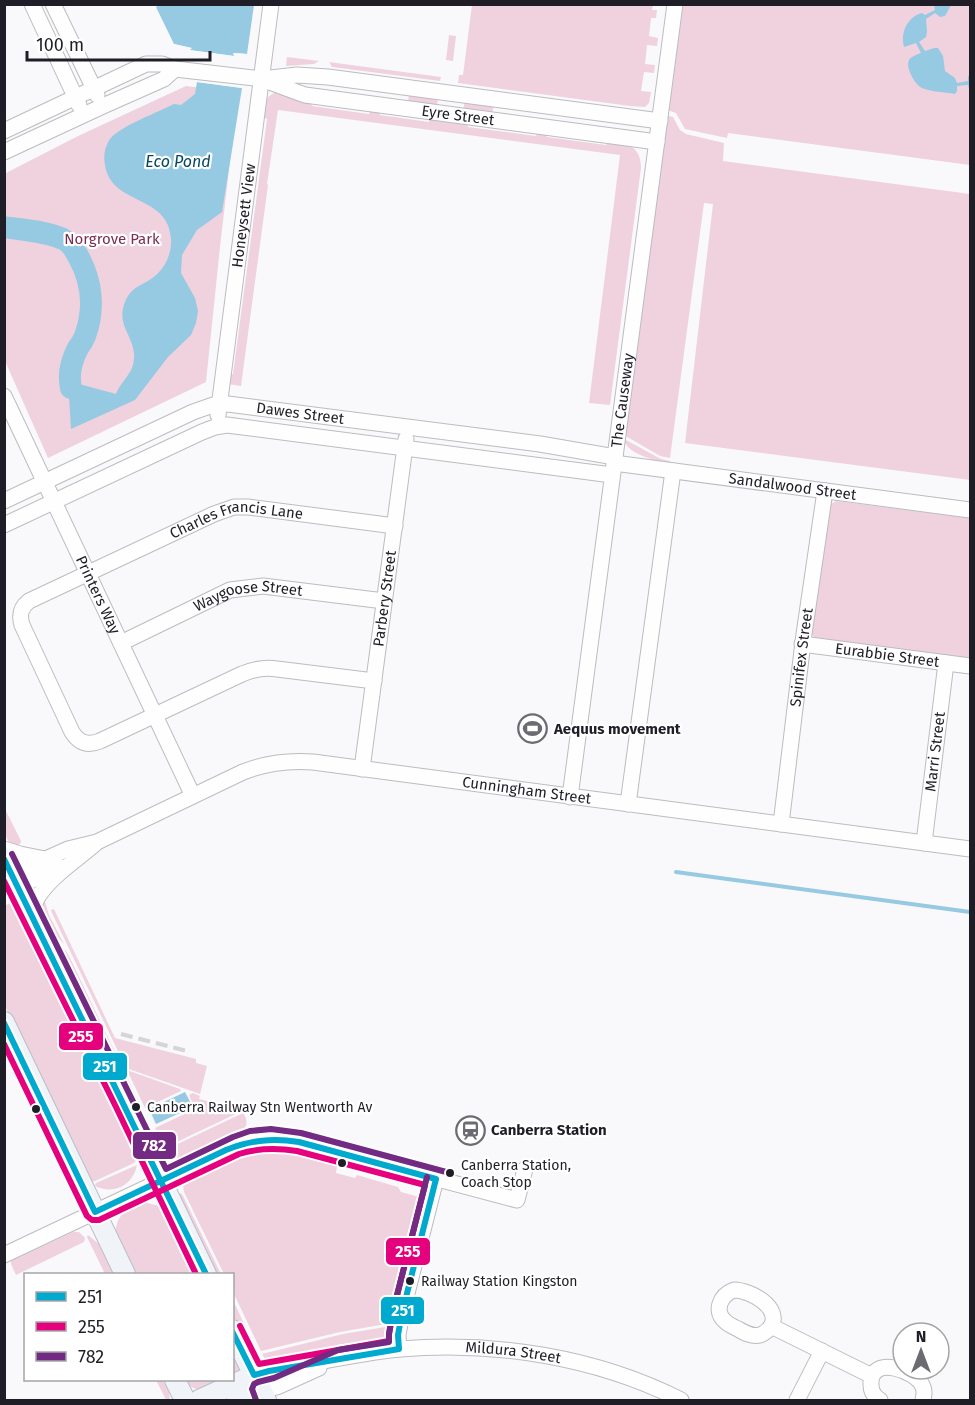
<svg xmlns="http://www.w3.org/2000/svg" width="975" height="1405" viewBox="0 0 975 1405" font-family="'Fira Sans',sans-serif">
<style>
.green{fill:#efd2de}
.water{fill:#96c9e2}
.pier{fill:#f9f9fb}
.lines{fill:none;stroke-linecap:round;stroke-linejoin:round}
.stream{stroke:#96c9e2;stroke-width:4}
.river{stroke:#96c9e2;stroke-width:22}
.minor-casing{stroke:#bcbcc1;stroke-width:17}
.major-casing{stroke:#b9bec7;stroke-width:22}
.minor{stroke:#fefefe;stroke-width:15}
.major{stroke:#f0f3f8;stroke-width:20}
.rail{stroke:#d5d5d6;stroke-width:4;stroke-dasharray:12 6;stroke-linecap:butt}
.bus-1-casing{stroke:#fff;stroke-width:10}
.bus-2-casing{stroke:#fff;stroke-width:10}
.bus-3-casing{stroke:#fff;stroke-width:10}
.bus-1{stroke:#00a9ce;stroke-width:6}
.bus-2{stroke:#e5007d;stroke-width:6}
.bus-3{stroke:#732a82;stroke-width:6}
.bus-dot{fill:#1f1e27;stroke:#fff;stroke-width:2}
.labels{text-anchor:middle;dominant-baseline:central;stroke-width:4.5;stroke-linejoin:round;paint-order:stroke}
.bus-label{font-size:14px;fill:#1f1e27;stroke:#fff;text-anchor:start}
.street-label{font-size:15px;fill:#1f1e27;stroke:#fff}
.park-label{font-size:15px;fill:#7c2c50;stroke:#fff}
.poi-label{font-size:15px;font-weight:bold;fill:#1f1e27;stroke:#fff;text-anchor:start}
.water-label{font-size:16px;font-style:italic;fill:#07485f;stroke:#fff}
.line-badge{stroke:#fff;stroke-width:2}
.badge-label{font-size:16px;text-anchor:middle;font-weight:bold;fill:#fff}
</style>
<rect width="100%" height="100%" fill="#f9f9fb"/>
<path class="green" d="M 653,5 L 652,10 L 657,10 L 656,18 L 651,18 L 649,36 L 658,38 L 657,46 L 647,45 L 645,64 L 655,65 L 654,73 L 644,72 L 641,91 L 651,92 L 649,103 L 645,107 L 630,106 L 458,83 L 459,75 L 463,75 L 472,5 Z
M 681,5 L 970,5 L 970,165 L 728,133 L 727,138 L 685,129 L 676,113 L 667,110 Z
M 449,35 L 456,36 L 453,61 L 446,60 Z
M 287,57 L 319,61 L 314,64 L 286,66 Z
M 329,62 L 441,77 L 440,81 L 332,67 Z
M 186,86 L 238,92 L 220,247 L 206,382 L 48,458 L 5,361 L 4,174 L 78,136 Z
M 277,92 L 311,102 L 312,106 L 369,114 L 371,110 L 379,111 L 380,115 L 429,122 L 430,117 L 467,122 L 468,127 L 536,136 L 538,132 L 546,133 L 547,137 L 606,145 L 608,141 C 626,143 641,145 641,168 L 610,405 L 589,403 L 620,155 L 278,110 L 267,184 L 268,185 L 241,386 L 228,384 L 228,376 L 233,374 L 267,119 L 262,116 C 264,105 264,96 277,92 Z
M 409,92 L 438,96 L 437,108 L 408,104 Z
M 465,100 L 494,103 L 492,115 L 463,111 Z
M 666,115 L 673,117 L 680,130 L 686,134 L 724,143 L 723,161 L 970,194 L 970,480 L 685,443 L 713,204 L 704,203 L 670,458 L 660,456 L 624,435 Z
M 626,440 L 661,459 L 670,461 L 669,463 C 655,461 629,454 624,441 Z
M 836,501 L 970,518 L 970,660 L 815,639 L 812,635 L 812,629 L 829,505 Z
M 4,807 L 21,841 L 20,844 L 14,847 C 1,837 5,822 4,807 Z
M 44,899 L 49,915 L 64,944 L 51,930 L 39,909 Z
M 14,901 L 84,1044 L 136,1153 L 137,1159 L 134,1163 L 95,1181 L 90,1182 L 74,1154 L 5,1006 L 4,906 Z
M 54,909 L 115,1038 L 196,1059 L 196,1063 L 207,1066 L 200,1094 L 126,1068 L 52,913 L 51,910 Z
M 53,938 L 66,951 L 70,958 L 135,1094 L 128,1097 Z
M 127,1070 L 180,1089 L 181,1091 L 145,1108 Z
M 193,1093 L 200,1096 L 199,1099 L 235,1108 L 242,1111 L 164,1148 L 155,1128 L 195,1109 L 189,1095 Z
M 135,1097 L 136,1097 L 161,1149 L 156,1152 L 133,1108 L 139,1105 Z
M 243,1113 C 249,1121 247,1129 239,1134 L 184,1159 L 170,1159 L 165,1150 Z
M 279,1147 L 310,1152 L 324,1162 L 337,1166 L 336,1173 L 355,1178 L 357,1175 L 398,1187 L 401,1192 L 423,1198 L 392,1323 L 340,1332 L 261,1351 L 233,1292 L 232,1274 L 224,1274 L 184,1192 L 183,1185 C 200,1162 251,1148 279,1147 Z
M 137,1165 C 133,1186 113,1195 95,1186 L 96,1183 Z
M 180,1193 L 182,1194 L 221,1274 L 213,1274 L 179,1201 Z
M 147,1203 L 160,1206 L 166,1209 L 200,1274 L 132,1274 C 127,1263 117,1246 116,1234 C 114,1216 130,1204 147,1203 Z
M 73,1232 L 79,1232 L 85,1238 L 84,1242 L 16,1275 L 11,1264 L 11,1261 Z
M 88,1235 L 99,1244 L 113,1274 L 105,1274 L 87,1237 Z
M 233,1300 L 257,1352 L 250,1353 L 233,1316 Z
M 391,1326 L 387,1335 L 379,1340 L 332,1349 L 276,1364 L 268,1364 L 262,1354 L 343,1334 Z
M 233,1343 L 247,1374 C 227,1384 201,1401 183,1380 L 232,1380 Z
M 156,1380 L 163,1380 L 169,1392 L 170,1400 L 166,1400 Z"/>
<path class="water" d="M 161,4 L 254,5 L 247,54 L 234,53 L 234,56 L 188,50 L 191,48 L 174,44 L 156,7 Z
M 934,5 L 951,5 L 945,16 L 940,17 L 935,13 L 926,19 L 927,32 L 926,37 L 919,42 L 925,51 L 934,48 L 938,48 L 943,56 L 945,71 L 955,78 L 957,83 L 968,81 L 968,76 L 970,75 L 970,92 L 968,85 L 957,86 L 957,91 L 955,94 C 945,92 931,92 922,88 C 915,85 905,67 909,60 C 912,56 918,54 921,53 L 916,43 L 904,47 C 900,33 907,17 922,13 L 925,15 L 935,10 Z
M 197,82 L 242,88 L 222,212 L 197,230 L 182,255 L 181,273 L 195,298 L 198,311 L 196,323 L 191,335 L 168,357 L 135,400 L 71,429 L 68,381 L 116,394 C 121,381 133,374 134,359 C 136,337 115,326 125,302 C 132,285 143,286 155,276 C 166,267 172,252 171,239 C 169,194 111,206 105,165 C 103,156 105,146 110,139 C 120,126 159,112 174,104 L 181,105 L 195,94 Z
M 185,1092 L 193,1107 L 156,1124 L 149,1109 Z"/>
<path class="pier" d="M 174,44 L 192,48 L 190,50 L 234,56 L 233,53 L 247,54 L 246,57 L 237,57 L 234,59 L 188,53 L 185,50 L 175,47 Z
M 197,79 L 242,85 L 242,88 L 197,82 Z"/>
<g class="lines">
<path class="stream" d="M 676,872 L 970,912"/>
<path class="river" d="M 4,227 C 23,230 46,231 63,239 C 70,242 75,250 78,256 C 92,281 95,309 85,336 C 83,341 81,344 78,348 C 71,361 68,374 71,388"/>
<defs>
<g id="minor">
<path d="M 32,4 L 79,105"/>
<path d="M 53,4 L 97,95"/>
<path id="s1" d="M 264,80 L 305,95 L 657,142"/>
<path d="M 4,131 L 146,64 L 162,64 L 175,69 L 262,79 L 297,75 L 328,77 L 660,121"/>
<path d="M 4,152 L 103,106 L 164,79 L 175,69"/>
<path id="s2" d="M 4,396 L 193,796"/>
<path id="s3" d="M 218,415 L 271,4"/>
<path id="s4" d="M 614,463 L 970,510"/>
<path id="s5" d="M 4,501 L 193,412 L 213,405 L 228,404 L 540,444 L 615,457"/>
<path d="M 4,525 L 202,432 L 215,427 L 227,425 L 612,475"/>
<path id="s6" d="M 121,643 L 230,590 L 263,586 L 384,601"/>
<path id="s7" d="M 802,644 L 970,666"/>
<path id="s8" d="M 374,681 L 277,669 C 264,667 254,669 242,674 L 100,741 C 88,746 79,743 72,732 L 22,625 C 19,615 20,608 29,601 L 214,514 L 234,507 L 248,507 L 395,526"/>
<path id="s9" d="M 362,769 L 406,439"/>
<path id="s10" d="M 570,797 L 675,4"/>
<path d="M 628,804 L 673,471"/>
<path id="s11" d="M 781,824 L 804,634 L 825,491"/>
<path id="s12" d="M 924,843 L 946,663"/>
<path d="M 4,849 L 20,854 L 45,859"/>
<path id="s13" d="M 12,874 L 68,849 L 97,842 L 243,772 C 266,763 289,760 313,762 L 970,849"/>
<path d="M 17,887 L 61,867"/>
<path d="M 31,915 C 33,909 35,902 38,897 C 51,876 77,860 95,844"/>
<path d="M 4,1255 L 226,1150 C 252,1138 271,1137 299,1142 L 517,1200 L 525,1169"/>
<path d="M 734,1290 C 750,1290 782,1307 771,1327 C 768,1330 764,1334 760,1335 C 752,1337 745,1333 738,1329 C 734,1327 729,1325 726,1322 C 713,1312 720,1295 734,1290 Z"/>
<path d="M 771,1326 L 872,1376"/>
<path d="M 399,1349 L 398,1335 L 402,1313 L 436,1179"/>
<path id="s14" d="M 254,1375 L 269,1371 C 312,1364 357,1353 400,1349 C 495,1341 596,1357 681,1400"/>
<path d="M 261,1390 L 277,1387 L 319,1368"/>
<path d="M 797,1400 L 822,1351"/>
<path d="M 880,1400 C 875,1397 871,1392 871,1385 C 869,1354 917,1370 923,1387 C 925,1392 924,1396 923,1400"/>
</g>
<path id="major" d="M 4,858 L 22,897 L 124,1103 L 206,1274
M 4,1022 L 125,1274
M 232,1330 L 266,1400
M 175,1380 L 185,1400
M 199,1400 L 254,1375
M 237,1400 L 261,1390"/>
</defs>
<use href="#minor" class="minor-casing"/>
<use href="#major" class="major-casing"/>
<use href="#minor" class="minor"/>
<use href="#major" class="major"/>
<path class="rail" d="M 121,1034 L 187,1051"/>
<defs>
<path id="bus-1" d="M 4,859 L 206,1274
M 4,1023 L 95,1212 L 226,1150 C 251,1140 273,1138 299,1142 L 436,1179 L 402,1313 L 398,1335 L 399,1349 L 269,1371 L 254,1375 L 232,1331"/>
<path id="bus-2" d="M 4,881 L 116,1107 L 196,1274
M 4,1044 L 87,1216 L 92,1220 L 99,1220 L 239,1154 C 258,1148 277,1148 297,1151 L 425,1185 L 393,1311 L 389,1334 L 389,1341 L 259,1364 L 240,1326"/>
<path id="bus-3" d="M 12,854 L 166,1169 L 233,1137 L 250,1131 L 271,1129 L 301,1133 L 450,1173
M 256,1400 L 252,1389 L 254,1384 L 258,1382 L 274,1378 L 338,1350 L 389,1342 L 389,1334 L 393,1311 L 427,1177"/>
</defs>
<use href="#bus-1" class="bus-1-casing"/>
<use href="#bus-2" class="bus-2-casing"/>
<use href="#bus-3" class="bus-3-casing"/>
<use href="#bus-1" class="bus-1"/>
<use href="#bus-2" class="bus-2"/>
<use href="#bus-3" class="bus-3"/>
</g>
<defs>
<symbol id="stadium-ring" viewBox="-11 -11 22 22"><circle r="9.5" fill="#fff" stroke="#6b6b71" stroke-width="1.5"/><path d="M0-5a6.5 5 0 1 0 0 10a6.5 5 0 1 0 0-10ZM-3.5-1.8h7v3.6h-7Z" fill="#6b6b71"/></symbol>
<symbol id="station-ring" viewBox="-11 -11 22 22"><circle r="9.5" fill="#fff" stroke="#6b6b71" stroke-width="1.5"/><path d="M-3-6H3Q5-6 5-4V2Q5 4 3 4L4.5 6H3L1.5 4h-3L-3 6H-4.5L-3 4Q-5 4-5 2V-4Q-5-6-3-6ZM-3.5-4v3h7v-3ZM-3.5 1v1.5H-2V1ZM2 1v1.5H3.5V1Z" fill="#6b6b71"/></symbol>
</defs>
<g fill-rule="evenodd">
<use href="#stadium-ring" x="516" y="712" width="33" height="33"/>
<use href="#station-ring" x="454" y="1114" width="33" height="33"/>
</g>
<g class="bus-dot">
<circle cx="136" cy="1107" r="5"/>
<circle cx="36" cy="1109" r="5"/>
<circle cx="342" cy="1163" r="5"/>
<circle cx="450" cy="1173" r="5"/>
<circle cx="410" cy="1281" r="5"/>
</g>
<g class="labels">
<g class="bus-label">
<text x="147" y="1107">Canberra Railway Stn Wentworth Av</text>
<text x="461" y="1165">Canberra Station,<tspan x="461" dy="17">Coach Stop</tspan></text>
<text x="421" y="1281">Railway Station Kingston</text>
</g>
<g class="street-label">
<text stroke="none"><textPath href="#s1" startOffset="198">Eyre Street</textPath></text>
<text stroke="none"><textPath href="#s3" startOffset="201">Honeysett View</textPath></text>
<text stroke="none"><textPath href="#s10" startOffset="400">The Causeway</textPath></text>
<text stroke="none"><textPath href="#s5" startOffset="318">Dawes Street</textPath></text>
<text stroke="none"><textPath href="#s4" startOffset="180">Sandalwood Street</textPath></text>
<text stroke="none"><textPath href="#s8" startOffset="694">Charles Francis Lane</textPath></text>
<text stroke="none"><textPath href="#s2" startOffset="220">Printers Way</textPath></text>
<text stroke="none"><textPath href="#s9" startOffset="172">Parbery Street</textPath></text>
<text stroke="none"><textPath href="#s6" startOffset="138">Waygoose Street</textPath></text>
<text stroke="none"><textPath href="#s7" startOffset="86">Eurabbie Street</textPath></text>
<text stroke="none"><textPath href="#s11" startOffset="168">Spinifex Street</textPath></text>
<text stroke="none"><textPath href="#s12" startOffset="92">Marri Street</textPath></text>
<text stroke="none"><textPath href="#s13" startOffset="540">Cunningham Street</textPath></text>
<text stroke="none"><textPath href="#s14" startOffset="262">Mildura Street</textPath></text>
</g>
<g class="park-label">
<text x="112" y="239">Norgrove Park</text>
</g>
<g class="poi-label">
<text x="554" y="729">Aequus movement</text>
<text x="491" y="1130">Canberra Station</text>
</g>
<g class="water-label">
<text x="178" y="161">Eco Pond</text>
</g>
</g>
<g class="line-badge">
<rect x="58" y="1022" width="46" height="29" rx="6" fill="#e5007d"/>
<rect x="82" y="1052" width="46" height="29" rx="6" fill="#00a9ce"/>
<rect x="132" y="1131" width="45" height="29" rx="6" fill="#732a82"/>
<rect x="385" y="1237" width="46" height="29" rx="6" fill="#e5007d"/>
<rect x="380" y="1296" width="45" height="29" rx="6" fill="#00a9ce"/>
</g>
<g class="badge-label">
<text x="81" y="1042">255</text>
<text x="105" y="1072">251</text>
<text x="154" y="1151">782</text>
<text x="408" y="1257">255</text>
<text x="403" y="1316">251</text>
</g>
<rect width="975" height="1405" fill="none" stroke="#1f1e27" stroke-width="12"/>
<rect x="24" y="1273" width="210" height="108" fill="#ffffff" stroke="#a5a5a9" stroke-width="1.5"/>
<rect x="36" y="1292" width="30" height="9" fill="#00a9ce" stroke="#a5a5a9" stroke-width="1.5"/>
<text x="78" y="1303" font-size="18" fill="#1f1e27">251</text>
<rect x="36" y="1322" width="30" height="9" fill="#e5007d" stroke="#a5a5a9" stroke-width="1.5"/>
<text x="78" y="1333" font-size="18" fill="#1f1e27">255</text>
<rect x="36" y="1352" width="30" height="9" fill="#732a82" stroke="#a5a5a9" stroke-width="1.5"/>
<text x="78" y="1363" font-size="18" fill="#1f1e27">782</text>
<g transform="translate(921 1351)"><circle r="28" fill="#ffffff" stroke="#a5a5a9" stroke-width="1.5"/>
<path d="M0-4.5L10 22L0 15L-10 22Z" fill="#6b6b71"/>
<text y="-9" font-size="16" font-weight="bold" text-anchor="middle" fill="#1f1e27">N</text>
</g>
<path d="M27 51v9h183v-9" fill="none" stroke="#1f1e27" stroke-width="3"/>
<text x="36" y="51" font-size="18" fill="#1f1e27" stroke="#ffffff" stroke-width="4.5" paint-order="stroke">100 m</text>
</svg>
